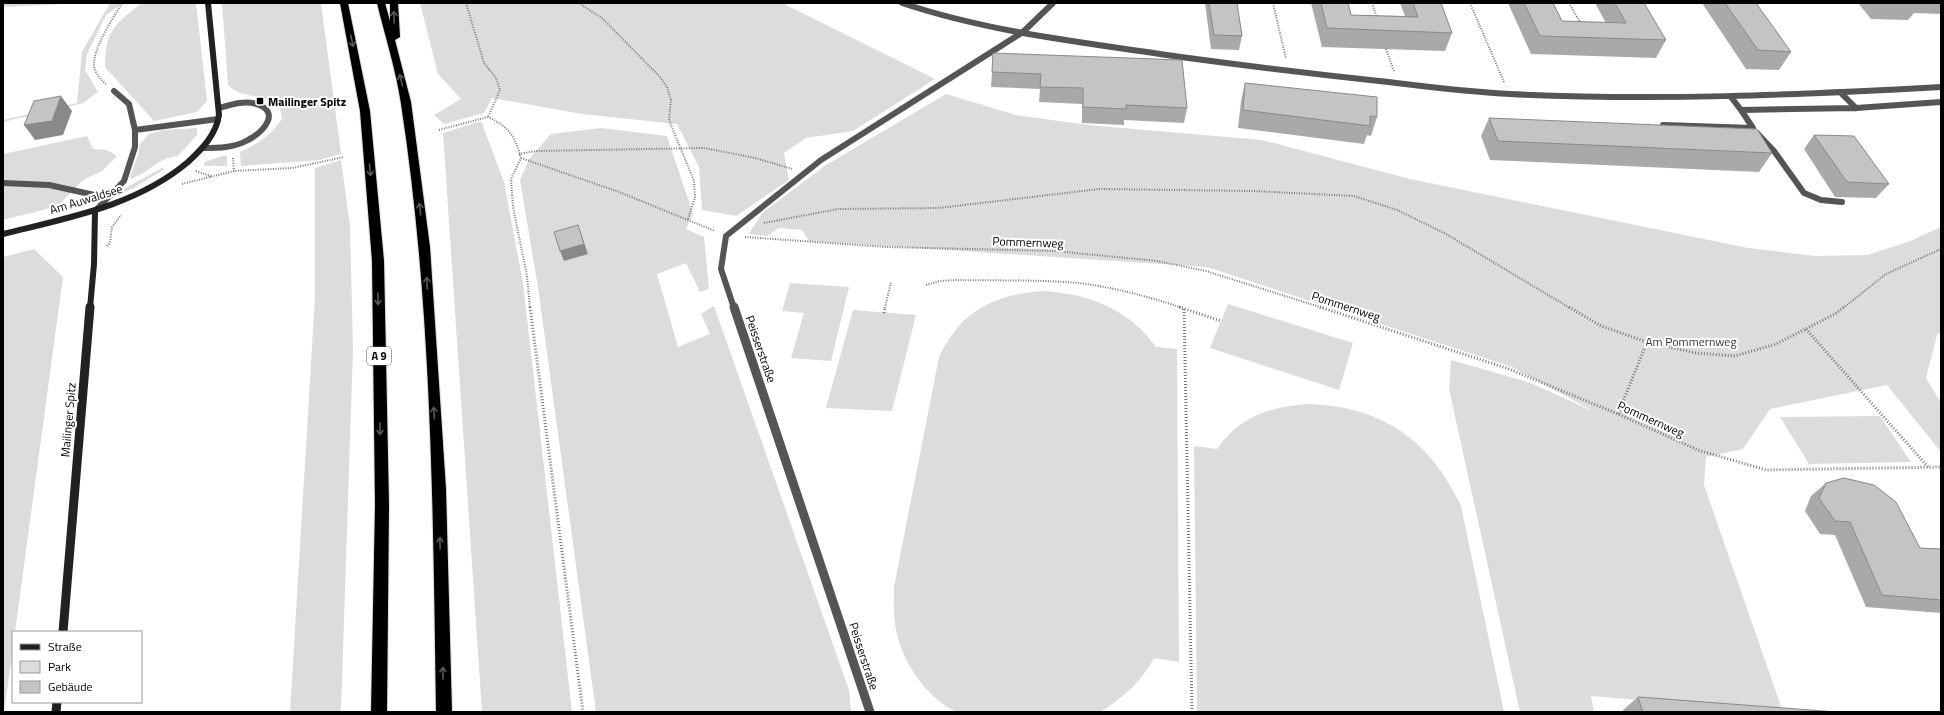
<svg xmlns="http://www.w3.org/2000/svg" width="1944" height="715" viewBox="0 0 1944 715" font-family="'Titillium Web',sans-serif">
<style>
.green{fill:#dcdcdc}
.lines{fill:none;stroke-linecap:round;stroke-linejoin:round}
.highway-casing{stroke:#dbdbdb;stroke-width:2}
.path-far1{stroke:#777;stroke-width:2;stroke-dasharray:1 1.5;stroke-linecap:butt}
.path{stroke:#777;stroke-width:3;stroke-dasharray:1 2;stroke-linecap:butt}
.lane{stroke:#555;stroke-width:6}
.street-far1{stroke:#555;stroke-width:6}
.street{stroke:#555;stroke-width:9}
.secondary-far1{stroke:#222;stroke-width:6}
.secondary{stroke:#222;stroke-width:9}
.highway{fill:#000;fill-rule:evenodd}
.wall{fill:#a9a9a9}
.shaded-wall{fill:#898989}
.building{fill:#c4c4c4;stroke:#898989}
.oneway{stroke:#595959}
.poi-dot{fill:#000;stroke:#fff;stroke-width:1.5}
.labels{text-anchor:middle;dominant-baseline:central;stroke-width:4;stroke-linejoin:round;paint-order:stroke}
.shield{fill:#fff;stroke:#4c4c4c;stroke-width:1}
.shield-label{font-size:11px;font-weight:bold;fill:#000}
.poi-label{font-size:12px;font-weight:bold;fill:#000;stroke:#fff;text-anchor:start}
.street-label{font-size:12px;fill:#000;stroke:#fff}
.park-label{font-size:12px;fill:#333;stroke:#fff}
</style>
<rect width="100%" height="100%" fill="#fff"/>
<path class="green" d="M 3,3 L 88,3 L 3,7 Z
M 110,3 L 123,3 L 106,15 L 87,54 L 85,70 L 98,92 L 83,103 L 3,122 L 3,120 L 77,103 L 82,52 Z
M 142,3 L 196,3 L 207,101 L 197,112 L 154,121 L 105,67 C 105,30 115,24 142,3 Z
M 222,3 L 321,3 L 341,154 L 319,160 L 241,166 L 240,152 C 258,144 270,136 282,119 C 281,89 244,103 228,85 Z
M 420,3 L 782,3 L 935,79 L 853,131 L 806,138 L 784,153 L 789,180 L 736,216 L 702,210 L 699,167 L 677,124 L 582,114 L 492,98 L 484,113 L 444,124 L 434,115 L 461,99 L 438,74 Z
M 946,94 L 1016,115 L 1088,125 L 1262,140 L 1410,179 L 1748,248 L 1815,256 L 1867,255 L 1908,242 L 1941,227 L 1941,332 L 1937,335 L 1926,378 L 1941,403 L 1941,452 L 1887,385 L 1770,409 L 1743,449 L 1706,457 L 1704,485 L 1783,712 L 1591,696 L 1594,712 L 1520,712 L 1449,389 L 1451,360 L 1531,383 L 1595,412 L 1512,367 L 1207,267 L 809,241 L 802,230 L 779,228 L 767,236 L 749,234 L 762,213 L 826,165 Z
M 481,121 L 504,182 L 523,283 L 572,712 L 482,712 L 443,133 Z
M 197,128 L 197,135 L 178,156 C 158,158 149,172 131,179 L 130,177 L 138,155 L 140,144 L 149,134 L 164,130 Z
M 601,128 L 667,136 L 693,214 L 686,229 L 704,237 L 709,289 L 700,292 L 686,263 L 657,274 L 678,347 L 710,334 L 701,314 L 714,306 L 849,690 L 851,712 L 596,712 L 538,287 L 520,180 L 529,159 L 551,134 Z
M 87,136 L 93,149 L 107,150 L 117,156 L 102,171 L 83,180 L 58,206 L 3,220 L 3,154 Z
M 222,156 L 227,156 L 227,166 L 204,166 L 205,162 Z
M 341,160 L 350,226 L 353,350 L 341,712 L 290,712 L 315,297 L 315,168 Z
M 162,168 L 165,169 L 132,189 L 119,194 L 120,191 Z
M 34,249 L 63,277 L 15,632 L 13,632 L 13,649 L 4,712 L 3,712 L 3,257 Z
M 790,283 L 849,287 L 831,361 L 791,358 L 804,313 L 782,311 Z
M 1042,291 C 1087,293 1129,309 1156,347 L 1177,349 L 1179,662 L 1154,658 C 1141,682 1123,698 1100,712 L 956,712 C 925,696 903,663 896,630 C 893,616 894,601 894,587 L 939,357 C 961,311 993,295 1042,291 Z
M 1228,304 L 1353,343 L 1339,390 L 1210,348 Z
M 853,310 L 916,315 L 892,411 L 826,408 Z
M 1310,404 C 1383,407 1430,440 1461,506 L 1504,712 L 1197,712 L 1194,446 L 1217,449 C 1239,416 1272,406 1310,404 Z
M 1880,416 L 1911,462 L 1809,464 L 1780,417 Z"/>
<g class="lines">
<defs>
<path id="highway" d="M 340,3 L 348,3 L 370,111 L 384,261 L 389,505 L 387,712 L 371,712 L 375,505 L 372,261 L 360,111 Z
M 377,3 L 385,3 L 390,21 L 390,3 L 398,3 L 400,37 L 395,40 L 411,102 L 430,247 L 446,489 L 452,712 L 436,712 C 433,509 432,305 401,104 C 396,70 385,36 377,3 Z"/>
</defs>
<use href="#highway" class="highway-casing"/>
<path class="path-far1" d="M 466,3 L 484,63 L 496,78 L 500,90 L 488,117
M 579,3 L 603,19 L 660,77 L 667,87 L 671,100 L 669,120 L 694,181 L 695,197 L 688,219
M 1273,3 L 1286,59
M 1372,3 L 1377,18
M 1470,3 L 1504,82
M 1569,3 L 1581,24
M 1386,49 L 1394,71
M 106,84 C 101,80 95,73 94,66 C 93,47 113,19 122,3
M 439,130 L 488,117 C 509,127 515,136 521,158 L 511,179 L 513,207 L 527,276 L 530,308
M 519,154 L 536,151 L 705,148 L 755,158 L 792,169
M 233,158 L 234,171
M 521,158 L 619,192 L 715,231
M 196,171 L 211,176
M 182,184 L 234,171 L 292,168 L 344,157
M 764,223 L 838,209 L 939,208 L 1099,189 L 1253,191 L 1354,196 L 1397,210 L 1446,234 L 1570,308
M 745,237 L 886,247 L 1055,251 L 1157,261 L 1206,271 L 1323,308
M 107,246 L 110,243 L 112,227 L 121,215
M 926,285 L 940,281 L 956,280 C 999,281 1044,279 1087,284 C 1119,289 1151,297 1182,308
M 885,308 L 891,282
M 1843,308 L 1886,274 L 1941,249"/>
<path class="path" d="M 530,307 L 583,712
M 1179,307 L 1221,321
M 1320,307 L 1509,369 L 1618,414 L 1698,450 L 1766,470 L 1941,467
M 1569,307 L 1601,326 L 1647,342 L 1696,353 L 1735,356 L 1776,344 L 1835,314 L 1844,307
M 1184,309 L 1192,712
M 884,313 L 885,307
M 1806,329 L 1928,467
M 1618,414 L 1647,342"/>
<path class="lane" d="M 1841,93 L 1856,108
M 1731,97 L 1741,110 L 1856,108 L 1941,102
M 1663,125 L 1753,128 L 1741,110
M 135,130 L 218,119
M 1757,133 L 1774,151 L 1804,193 L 1821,200 L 1842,202
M 203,148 C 218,148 234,148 248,140 C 263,132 282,112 256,104 C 244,100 230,105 219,108
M 3,183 L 49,185 L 99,196 L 104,200
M 95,211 L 124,181 L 135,147 L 135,130 L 129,104 L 114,91"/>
<path class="street-far1" d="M 902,3 C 992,33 1087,43 1181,57 C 1247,66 1313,74 1379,81 C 1423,86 1466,92 1510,94 C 1654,101 1797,95 1941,87
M 734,308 L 721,269 L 726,236 L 821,160 L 1023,32 L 1053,3"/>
<path class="street" d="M 734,307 L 870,712"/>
<path class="secondary-far1" d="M 3,234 C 67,218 136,206 188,162 C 202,149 216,135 219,115 L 208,3
M 90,308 L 94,264 L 95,211"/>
<path class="secondary" d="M 63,632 L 90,307
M 56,712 L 57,702"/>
<use href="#highway" class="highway"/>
</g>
<path class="wall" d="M 1205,3 L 1237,3 L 1242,36 L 1239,50 L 1211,49 Z
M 1311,3 L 1348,3 L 1351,15 L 1405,16 L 1400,3 L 1441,3 L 1452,33 L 1445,51 L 1322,47 Z
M 1508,3 L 1553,3 L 1562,21 L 1606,23 L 1595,3 L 1644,3 L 1666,40 L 1656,58 L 1531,54 Z
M 1702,3 L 1756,3 L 1791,52 L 1779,70 L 1746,69 Z
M 1858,3 L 1941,3 L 1941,14 L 1914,13 L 1908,20 L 1871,19 Z
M 993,53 L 1187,108 L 1184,123 L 1124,120 L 1124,125 L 1082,123 L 1082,104 L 1039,102 L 1040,89 L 991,87 L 992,72 Z
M 1245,83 L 1377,117 L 1371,136 L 1367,135 L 1364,144 L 1238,128 L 1241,101 Z
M 1489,118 L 1772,153 L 1759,172 L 1490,160 L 1481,136 Z
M 1814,135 L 1889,184 L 1876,198 L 1835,197 L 1804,149 Z
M 1826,483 L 1920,548 L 1941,549 L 1941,613 L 1866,607 L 1835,535 L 1820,534 L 1805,511 L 1811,496 Z
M 1638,697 L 1837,712 L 1623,712 L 1623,710 Z"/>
<path class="shaded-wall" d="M 61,96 L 72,111 L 63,135 L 35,140 L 24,125 Z
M 578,225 L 588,254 L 564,261 L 560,251 Z"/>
<path class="building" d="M 1209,3 L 1237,3 L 1242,36 L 1214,35 Z
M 1321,3 L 1348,3 L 1351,15 L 1418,17 L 1413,3 L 1441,3 L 1452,33 L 1327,28 Z
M 1524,3 L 1553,3 L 1562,21 L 1626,23 L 1615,3 L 1644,3 L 1666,40 L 1540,36 Z
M 1725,3 L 1756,3 L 1791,52 L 1758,50 Z
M 993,53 L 1182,60 L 1187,108 L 1126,105 L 1126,109 L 1083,107 L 1083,88 L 1040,87 L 1041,74 L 992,72 Z
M 1245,83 L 1377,97 L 1377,117 L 1370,116 L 1370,126 L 1243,110 Z
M 61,96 L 52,121 L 24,125 L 34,101 Z
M 1489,118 L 1757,129 L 1772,153 L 1498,141 Z
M 1814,135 L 1854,136 L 1889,184 L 1847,182 Z
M 578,225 L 584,244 L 560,251 L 554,232 Z
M 1844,478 L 1874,485 L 1896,502 L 1920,548 L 1941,549 L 1941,600 L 1882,595 L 1850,522 L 1835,521 L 1819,498 L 1826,483 Z
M 1638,697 L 1837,712 L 1643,712 Z"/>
<defs><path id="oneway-shaft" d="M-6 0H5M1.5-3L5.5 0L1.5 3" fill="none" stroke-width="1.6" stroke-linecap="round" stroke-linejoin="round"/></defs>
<g class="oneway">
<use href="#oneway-shaft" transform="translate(394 17) rotate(-91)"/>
<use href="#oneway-shaft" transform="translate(352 41) rotate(78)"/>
<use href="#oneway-shaft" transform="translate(401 80) rotate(-104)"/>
<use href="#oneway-shaft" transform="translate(370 170) rotate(85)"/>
<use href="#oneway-shaft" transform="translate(420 209) rotate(-97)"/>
<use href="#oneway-shaft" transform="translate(427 283) rotate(-93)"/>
<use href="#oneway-shaft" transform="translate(378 299) rotate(89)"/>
<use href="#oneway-shaft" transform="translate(434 413) rotate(-93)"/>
<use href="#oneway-shaft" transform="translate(380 429) rotate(89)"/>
<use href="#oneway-shaft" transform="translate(440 543) rotate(-91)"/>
<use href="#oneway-shaft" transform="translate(443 673) rotate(-91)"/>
</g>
<rect class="poi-dot" x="256" y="97" width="8" height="8" rx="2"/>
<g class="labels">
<rect class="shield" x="367" y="347" width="24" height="18" rx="3"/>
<g class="shield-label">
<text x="379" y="356">A 9</text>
</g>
<g class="poi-label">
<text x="268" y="101">Mailinger Spitz</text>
</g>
<g class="street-label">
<text transform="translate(86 199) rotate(-17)">Am Auwaldsee</text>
<text transform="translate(1028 242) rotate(2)">Pommernweg</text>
<text transform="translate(1346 306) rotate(18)">Pommernweg</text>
<text transform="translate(761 349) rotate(71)">Peisserstraße</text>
<text transform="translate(1651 419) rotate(24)">Pommernweg</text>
<text transform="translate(68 420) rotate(-85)">Mailinger Spitz</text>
<text transform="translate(864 656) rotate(72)">Peisserstraße</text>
</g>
<g class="park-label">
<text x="1691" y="341">Am Pommernweg</text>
</g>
</g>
<rect width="1944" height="715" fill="none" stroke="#000000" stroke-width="8"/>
<rect x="12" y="631" width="130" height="72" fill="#ffffff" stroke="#999999"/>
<rect x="20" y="644" width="20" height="6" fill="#222222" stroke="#999999"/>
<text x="48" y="651" font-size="12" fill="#000000">Straße</text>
<rect x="20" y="661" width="20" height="12" fill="#dcdcdc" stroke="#999999"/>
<text x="48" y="671" font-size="12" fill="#000000">Park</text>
<rect x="20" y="681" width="20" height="12" fill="#c4c4c4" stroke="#999999"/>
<text x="48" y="691" font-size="12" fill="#000000">Gebäude</text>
</svg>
